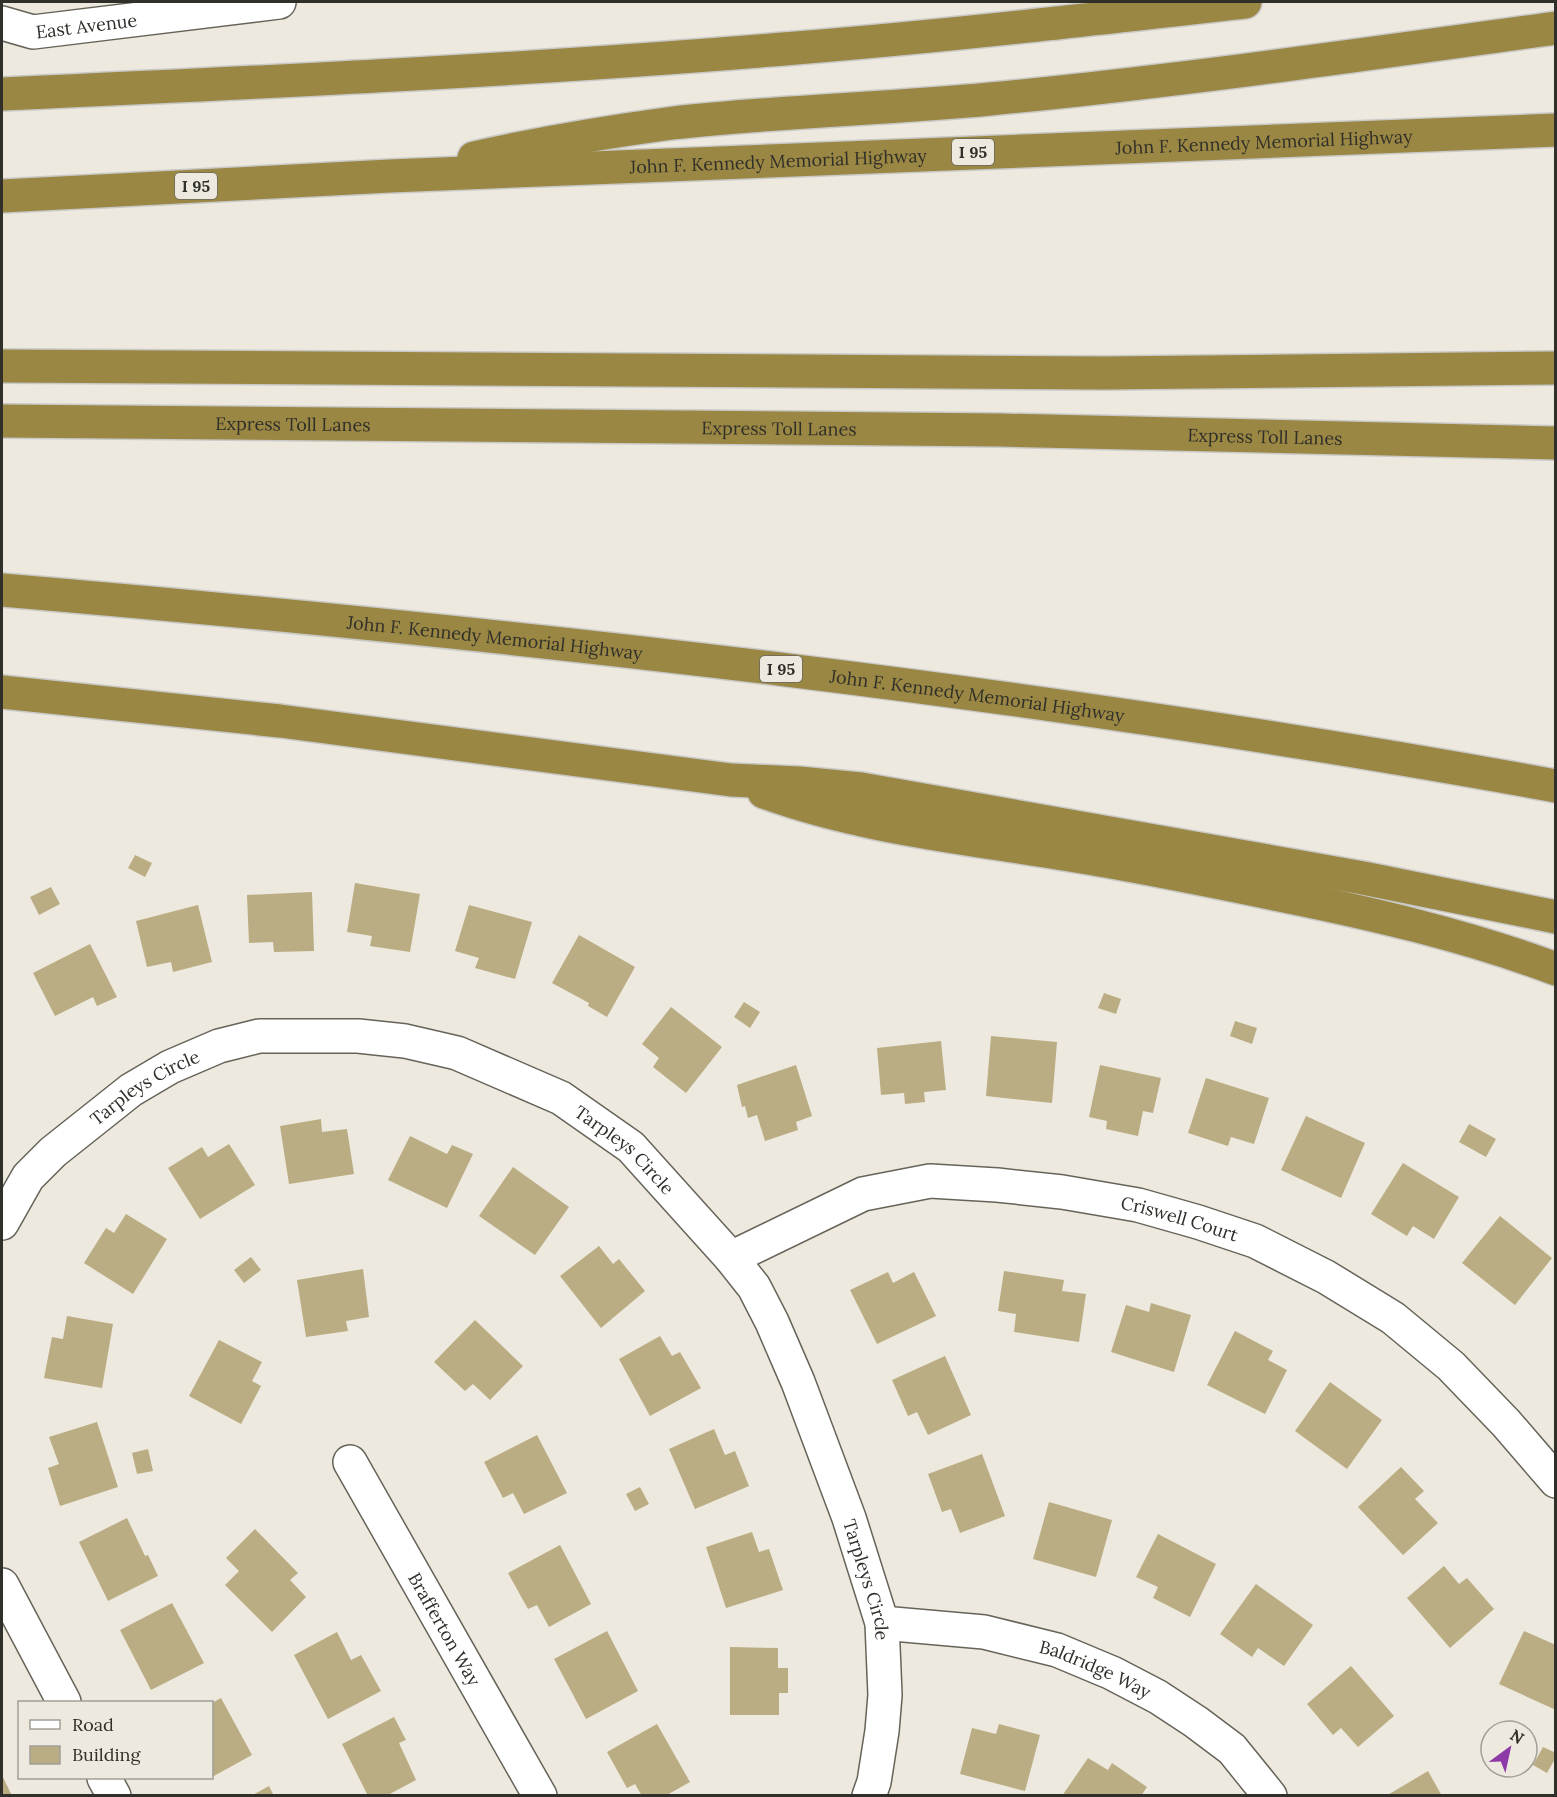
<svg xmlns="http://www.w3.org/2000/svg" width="1557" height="1797" viewBox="0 0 1557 1797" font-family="Lora,serif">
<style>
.building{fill:#baad83}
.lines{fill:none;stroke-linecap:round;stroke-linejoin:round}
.minor-casing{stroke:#666359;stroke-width:36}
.highway-casing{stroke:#c9c9c8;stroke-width:36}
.minor{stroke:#fff;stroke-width:33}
.highway{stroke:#9a8743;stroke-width:33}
.labels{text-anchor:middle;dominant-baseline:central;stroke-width:6;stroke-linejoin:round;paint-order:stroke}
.shield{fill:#ede9de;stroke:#696760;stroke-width:1.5}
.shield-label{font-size:16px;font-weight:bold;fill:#302f2a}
.street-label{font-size:18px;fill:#302f2a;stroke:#ede9de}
</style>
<rect width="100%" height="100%" fill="#ede9de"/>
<path class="building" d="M 135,855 L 152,863 L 145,877 L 128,868 Z
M 355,883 L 420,894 L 410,952 L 370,946 L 372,936 L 347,932 Z
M 51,887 L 60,904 L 39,915 L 30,897 Z
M 312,892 L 314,951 L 274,952 L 273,942 L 249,943 L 247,895 Z
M 198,905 L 212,962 L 173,972 L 171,962 L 147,967 L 136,921 Z
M 469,905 L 532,922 L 515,979 L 475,968 L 479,958 L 455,951 Z
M 579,935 L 635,967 L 607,1017 L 588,1006 L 589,1003 L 552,983 Z
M 90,944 L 117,997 L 97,1006 L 93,997 L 55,1016 L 33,973 Z
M 1104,993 L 1121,999 L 1116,1014 L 1098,1008 Z
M 744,1002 L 760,1012 L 750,1028 L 734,1017 Z
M 671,1007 L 722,1047 L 686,1093 L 653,1067 L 659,1058 L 642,1044 Z
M 1235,1021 L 1257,1028 L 1252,1044 L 1230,1036 Z
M 991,1036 L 1057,1042 L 1052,1103 L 986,1096 Z
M 941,1041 L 946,1090 L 924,1092 L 925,1102 L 905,1104 L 904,1093 L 881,1095 L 877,1048 Z
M 796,1065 L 812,1116 L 796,1122 L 798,1130 L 765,1141 L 757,1115 L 748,1118 L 745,1106 L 742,1107 L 737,1085 Z
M 1100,1065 L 1161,1078 L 1153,1113 L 1143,1111 L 1138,1136 L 1106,1129 L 1107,1121 L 1089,1117 Z
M 1206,1078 L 1269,1098 L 1254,1144 L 1231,1137 L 1228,1146 L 1188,1133 Z
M 1306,1116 L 1365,1143 L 1341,1198 L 1281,1170 Z
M 321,1119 L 322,1132 L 347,1129 L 354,1174 L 289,1184 L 280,1126 Z
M 1469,1124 L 1496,1139 L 1486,1157 L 1459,1142 Z
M 410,1136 L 447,1154 L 452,1145 L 473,1154 L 447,1208 L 388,1180 Z
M 229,1144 L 255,1185 L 200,1219 L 168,1168 L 202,1147 L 208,1157 Z
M 1403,1163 L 1459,1197 L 1434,1239 L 1413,1226 L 1407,1236 L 1371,1214 Z
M 513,1167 L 569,1207 L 535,1255 L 479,1216 Z
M 126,1214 L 167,1239 L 133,1294 L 84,1263 L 106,1228 L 114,1233 Z
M 1500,1216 L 1552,1258 L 1515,1305 L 1462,1263 Z
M 599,1246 L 613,1264 L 619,1259 L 645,1291 L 601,1328 L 560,1276 Z
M 251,1257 L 261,1270 L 244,1283 L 234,1270 Z
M 363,1269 L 369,1317 L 346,1321 L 348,1331 L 306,1337 L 297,1280 Z
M 1004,1271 L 1064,1280 L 1062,1291 L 1086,1294 L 1079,1342 L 1014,1332 L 1016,1314 L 998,1311 Z
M 888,1272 L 893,1283 L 914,1272 L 936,1316 L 877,1344 L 850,1290 Z
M 1151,1303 L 1191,1315 L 1174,1372 L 1111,1352 L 1126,1305 L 1149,1312 Z
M 67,1316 L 113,1324 L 102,1388 L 44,1378 L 52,1337 L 63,1339 Z
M 475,1320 L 523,1366 L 490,1400 L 473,1384 L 465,1391 L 434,1362 Z
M 1235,1331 L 1273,1351 L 1268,1360 L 1287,1370 L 1265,1414 L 1207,1385 Z
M 660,1336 L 672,1356 L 680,1352 L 701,1388 L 650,1416 L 619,1359 Z
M 219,1340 L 262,1362 L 252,1381 L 261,1386 L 241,1424 L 189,1396 Z
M 945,1356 L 971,1415 L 928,1435 L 917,1412 L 908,1416 L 892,1380 Z
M 1330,1382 L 1382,1420 L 1347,1469 L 1295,1431 Z
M 97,1422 L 118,1487 L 60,1506 L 48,1468 L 59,1464 L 49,1437 Z
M 714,1429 L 725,1455 L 735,1451 L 749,1486 L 695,1509 L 669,1449 Z
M 537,1435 L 567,1493 L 524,1514 L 513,1493 L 503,1498 L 484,1462 Z
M 148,1449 L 153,1471 L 137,1474 L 132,1453 Z
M 982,1454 L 1005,1516 L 960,1533 L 951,1509 L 942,1512 L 928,1474 Z
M 1401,1467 L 1424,1491 L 1415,1499 L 1438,1523 L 1403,1555 L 1358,1507 Z
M 640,1487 L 649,1504 L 635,1511 L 626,1494 Z
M 1049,1502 L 1112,1520 L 1096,1577 L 1033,1559 Z
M 127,1518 L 145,1556 L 148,1555 L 158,1576 L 108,1601 L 79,1542 Z
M 255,1529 L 298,1573 L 290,1580 L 306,1597 L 272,1632 L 225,1585 L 239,1571 L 226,1558 Z
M 752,1532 L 759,1552 L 769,1549 L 783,1590 L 726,1608 L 706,1547 Z
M 1158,1534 L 1216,1564 L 1190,1617 L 1153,1598 L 1158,1587 L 1136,1577 Z
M 560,1545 L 591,1604 L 549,1627 L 537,1605 L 528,1609 L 508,1573 Z
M 1444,1566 L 1459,1584 L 1467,1578 L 1494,1609 L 1450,1648 L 1407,1598 Z
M 1256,1584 L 1313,1625 L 1284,1666 L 1258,1648 L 1252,1657 L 1220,1634 Z
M 172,1603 L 204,1663 L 151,1690 L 120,1630 Z
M 607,1631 L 638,1691 L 586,1719 L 554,1659 Z
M 1524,1631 L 1556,1645 L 1556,1710 L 1499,1684 Z
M 337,1632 L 351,1660 L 361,1655 L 381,1691 L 328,1719 L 294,1655 Z
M 730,1647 L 778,1648 L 778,1668 L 788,1668 L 788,1693 L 779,1693 L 779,1715 L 730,1715 Z
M 1351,1666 L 1394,1716 L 1358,1747 L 1341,1728 L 1333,1735 L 1307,1704 Z
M 221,1698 L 252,1755 L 212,1777 L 212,1703 Z
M 394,1717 L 406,1740 L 399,1743 L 416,1780 L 386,1796 L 368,1796 L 342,1744 Z
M 657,1724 L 690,1782 L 665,1796 L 642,1796 L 635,1784 L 627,1788 L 607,1752 Z
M 999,1724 L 1040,1735 L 1025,1791 L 960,1774 L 972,1728 L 996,1734 Z
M 1543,1747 L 1556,1753 L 1556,1757 L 1547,1773 L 1533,1765 Z
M 1088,1758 L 1108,1770 L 1112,1763 L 1147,1787 L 1141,1796 L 1062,1796 Z
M 1428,1771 L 1442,1796 L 1386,1796 Z
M 2,1775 L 12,1796 L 2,1796 Z
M 269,1786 L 274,1796 L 251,1796 Z"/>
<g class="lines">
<defs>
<g id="minor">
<path id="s1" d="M 2,23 L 33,32 L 279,2"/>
<path id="s2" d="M 2,1223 L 28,1177 L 53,1152 L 131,1090 L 170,1067 L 219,1046 L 259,1036 L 358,1036 L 405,1041 L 457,1053 L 561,1098 L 631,1147 L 731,1258 L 754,1287 L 772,1322 L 798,1382 L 849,1518 L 882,1623 L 885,1695 L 882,1731 L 874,1782 L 869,1796"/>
<path id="s3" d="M 731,1258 L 863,1194 L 930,1181 L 997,1185 L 1062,1192 L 1138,1205 L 1198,1222 L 1255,1241 L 1326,1277 L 1393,1318 L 1451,1366 L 1506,1423 L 1556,1481"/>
<path id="s4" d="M 350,1462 L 540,1796"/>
<path d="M 2,1585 L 64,1702"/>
<path id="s5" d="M 882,1623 L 984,1632 L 1057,1650 L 1112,1673 L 1158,1697 L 1196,1722 L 1232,1749 L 1270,1796"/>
<path d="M 104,1778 L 114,1796"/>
</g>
<g id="highway">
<path d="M 2,94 C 267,82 532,70 796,48 C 946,36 1095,19 1245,2"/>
<path d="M 474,158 C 540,143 606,132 673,123 C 779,111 885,109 990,99 C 1179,81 1367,54 1556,28"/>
<path id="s6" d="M 2,196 L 390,176 L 1556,130"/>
<path d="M 2,366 L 1105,373 L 1556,368"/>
<path id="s7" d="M 2,421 L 1000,430 L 1556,443"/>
<path id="s8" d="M 2,590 C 522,634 1041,692 1556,786"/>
<path d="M 2,692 L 280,721 L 731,780 L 799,783 L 861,789 L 1363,878 L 1556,917"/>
<path d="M 764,792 C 862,828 968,838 1070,855 C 1139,866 1207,880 1275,894 C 1370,913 1465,935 1556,969"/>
</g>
</defs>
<use href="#minor" class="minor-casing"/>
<use href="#highway" class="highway-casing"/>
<use href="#minor" class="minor"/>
<use href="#highway" class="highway"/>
</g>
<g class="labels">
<g class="shield">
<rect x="952" y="139" width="42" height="26" rx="4.5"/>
<rect x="175" y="173" width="42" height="26" rx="4.5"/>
<rect x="760" y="656" width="42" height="26" rx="4.5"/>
</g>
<g class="shield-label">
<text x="973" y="152">I 95</text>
<text x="196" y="186">I 95</text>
<text x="781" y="669">I 95</text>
</g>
<g class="street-label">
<text stroke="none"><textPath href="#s1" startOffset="86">East Avenue</textPath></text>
<text stroke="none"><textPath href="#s6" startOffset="1263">John F. Kennedy Memorial Highway</textPath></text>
<text stroke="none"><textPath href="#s6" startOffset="777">John F. Kennedy Memorial Highway</textPath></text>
<text stroke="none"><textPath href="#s7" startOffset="291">Express Toll Lanes</textPath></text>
<text stroke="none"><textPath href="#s7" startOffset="777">Express Toll Lanes</textPath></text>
<text stroke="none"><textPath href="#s7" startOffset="1263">Express Toll Lanes</textPath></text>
<text stroke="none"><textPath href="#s8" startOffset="495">John F. Kennedy Memorial Highway</textPath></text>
<text stroke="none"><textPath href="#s8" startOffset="981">John F. Kennedy Memorial Highway</textPath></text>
<text stroke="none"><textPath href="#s2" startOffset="201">Tarpleys Circle</textPath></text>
<text stroke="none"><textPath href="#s2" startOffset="723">Tarpleys Circle</textPath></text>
<text stroke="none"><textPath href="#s3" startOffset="468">Criswell Court</textPath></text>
<text stroke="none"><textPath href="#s2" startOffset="1227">Tarpleys Circle</textPath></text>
<text stroke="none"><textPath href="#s4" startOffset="192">Brafferton Way</textPath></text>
<text stroke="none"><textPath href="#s5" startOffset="220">Baldridge Way</textPath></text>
</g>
</g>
<rect width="1557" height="1797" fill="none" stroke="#302f2a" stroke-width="6"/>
<rect x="18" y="1701" width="195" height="78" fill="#ede9de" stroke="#a19f96" stroke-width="1.5"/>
<rect x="30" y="1720" width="30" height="9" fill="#ffffff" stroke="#a19f96" stroke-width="1.5"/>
<text x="72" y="1731" font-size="18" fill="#302f2a">Road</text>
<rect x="30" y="1746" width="30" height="18" fill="#baad83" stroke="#a19f96" stroke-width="1.5"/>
<text x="72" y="1761" font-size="18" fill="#302f2a">Building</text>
<g transform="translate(1509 1749) rotate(33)"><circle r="28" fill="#ede9de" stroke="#a19f96" stroke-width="1.5"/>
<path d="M0-4.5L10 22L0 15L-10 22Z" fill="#8d39a7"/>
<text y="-9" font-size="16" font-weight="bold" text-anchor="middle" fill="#302f2a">N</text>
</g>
</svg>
